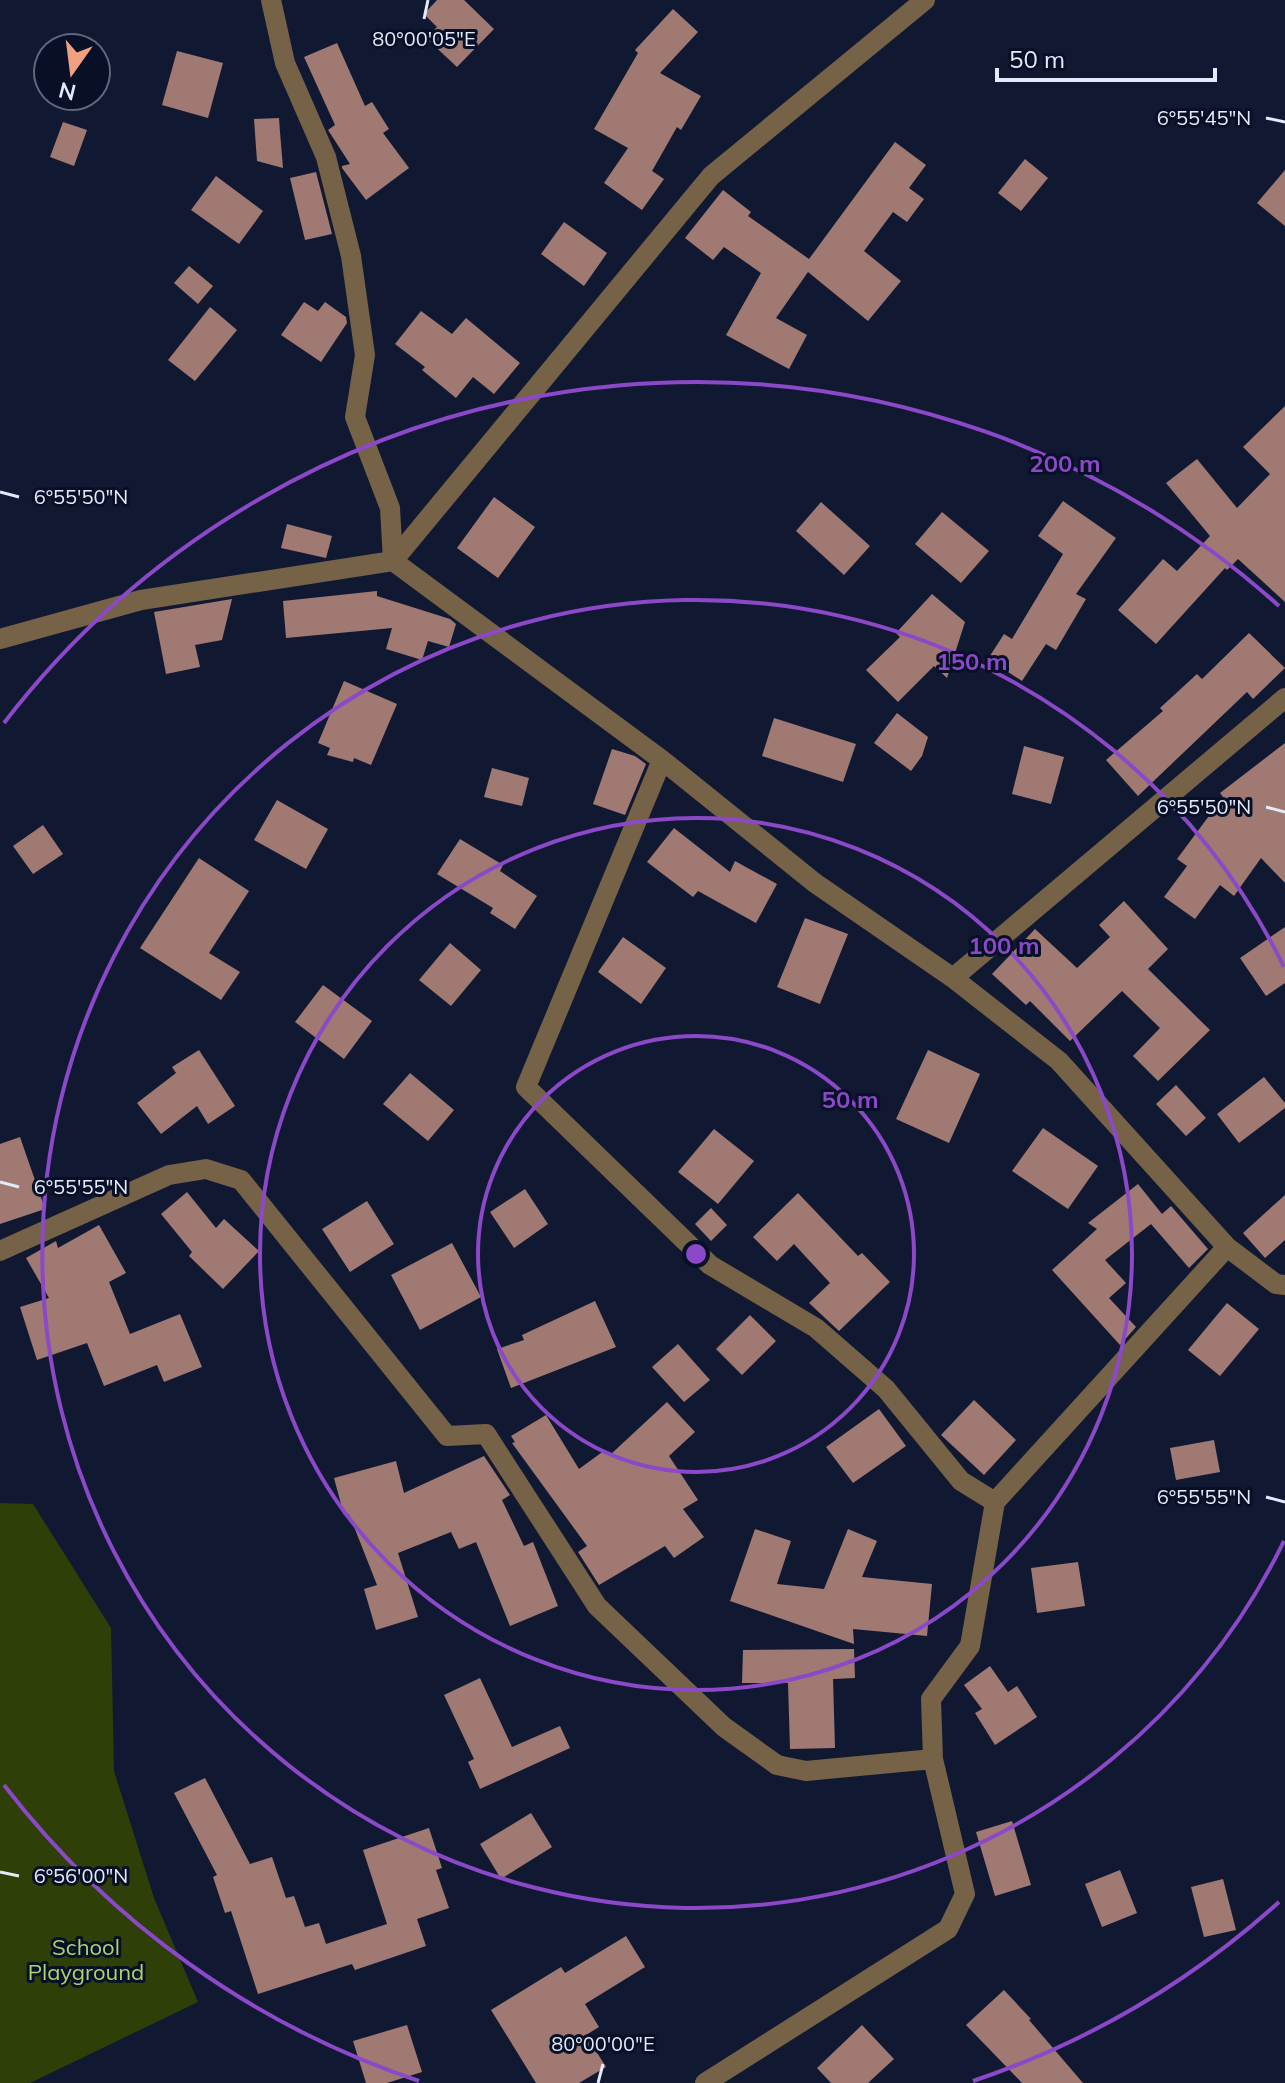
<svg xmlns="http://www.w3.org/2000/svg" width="1285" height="2083" viewBox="0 0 1285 2083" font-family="Mulish,sans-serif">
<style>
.green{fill:#2e3f07}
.building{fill:#a07a72}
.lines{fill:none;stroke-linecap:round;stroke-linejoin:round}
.minor{stroke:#766246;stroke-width:20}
.ticks{fill:none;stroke:#e3eafb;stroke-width:3}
.ring{fill:none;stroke:#8b48c8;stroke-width:4}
.labels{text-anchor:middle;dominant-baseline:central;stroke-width:6;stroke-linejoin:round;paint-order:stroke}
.park-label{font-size:22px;fill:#add36d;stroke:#081027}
.ticks-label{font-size:20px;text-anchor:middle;fill:#e3eafb;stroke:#081027;stroke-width:6;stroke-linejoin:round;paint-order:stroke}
.centre{fill:#8b48c8;stroke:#081027;stroke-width:4}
.ring-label{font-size:24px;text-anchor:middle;font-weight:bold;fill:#8b48c8;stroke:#081027;stroke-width:6;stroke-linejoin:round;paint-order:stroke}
</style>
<rect width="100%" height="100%" fill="#111932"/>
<path class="green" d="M 0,1503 L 33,1504 L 111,1628 L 114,1771 L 154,1898 L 198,2002 L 30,2083 L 0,2083 Z"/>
<path class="building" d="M 437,0 L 464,0 L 494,29 L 457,67 L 426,38 L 437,27 L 424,14 Z
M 673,9 L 698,32 L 660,73 L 701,96 L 681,130 L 677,127 L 652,171 L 664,179 L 642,210 L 604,183 L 628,148 L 594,129 L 638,53 L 635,50 Z
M 337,43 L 365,106 L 372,102 L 389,129 L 383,133 L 409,168 L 366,200 L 342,168 L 342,166 L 350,164 L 328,130 L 335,125 L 304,57 Z
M 177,51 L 223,63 L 208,118 L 162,105 Z
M 279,118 L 280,132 L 283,168 L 257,161 L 254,119 Z
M 63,122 L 87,130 L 74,166 L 50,157 Z
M 895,142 L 926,165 L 909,188 L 924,199 L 907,222 L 893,212 L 864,251 L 901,281 L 868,321 L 808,272 L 776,318 L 807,335 L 789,369 L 726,335 L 761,273 L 724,247 L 713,260 L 685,238 L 723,190 L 751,212 L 748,216 L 809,259 Z
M 1025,159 L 1048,178 L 1021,211 L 998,193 Z
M 1285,170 L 1285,226 L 1257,203 Z
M 316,172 L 332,234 L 305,240 L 290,178 Z
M 216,176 L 263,211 L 239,244 L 191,210 Z
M 564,222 L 607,253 L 584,286 L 541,254 Z
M 189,266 L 213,286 L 198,304 L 174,283 Z
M 304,302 L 318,311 L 325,302 L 346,317 L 347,323 L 321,362 L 281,335 Z
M 210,307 L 237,330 L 195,381 L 168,360 Z
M 421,311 L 452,334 L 466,318 L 520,363 L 494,394 L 473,377 L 456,398 L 422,370 L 425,367 L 395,344 Z
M 1285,406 L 1285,602 L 1238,559 L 1227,570 L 1225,568 L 1156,644 L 1118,610 L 1163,559 L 1177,571 L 1210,536 L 1166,483 L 1197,459 L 1237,508 L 1270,474 L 1243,447 Z
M 494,497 L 535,527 L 498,578 L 457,548 Z
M 1063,501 L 1116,538 L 1076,594 L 1086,599 L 1056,650 L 1046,644 L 1022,681 L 988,659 L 1004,634 L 1012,639 L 1063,554 L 1038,536 Z
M 821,502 L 870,546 L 844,575 L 796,531 Z
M 942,512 L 989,551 L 961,583 L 915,544 Z
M 287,524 L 332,536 L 326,558 L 281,548 Z
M 377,591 L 377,596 L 450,619 L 456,624 L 449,647 L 428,641 L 422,660 L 386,649 L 392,628 L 286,638 L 283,601 Z
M 932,594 L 965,622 L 947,678 L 934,666 L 898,702 L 866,670 L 900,637 L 896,633 Z
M 232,599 L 222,640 L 195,645 L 200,667 L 166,674 L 154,612 Z
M 1249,633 L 1285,668 L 1253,699 L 1247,692 L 1138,796 L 1106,760 L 1163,711 L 1160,708 L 1197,674 L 1202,679 Z
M 344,681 L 397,704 L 371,765 L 354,758 L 353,762 L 327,755 L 330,748 L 318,743 Z
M 897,713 L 928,737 L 922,756 L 911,771 L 874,743 Z
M 774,718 L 856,744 L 843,782 L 762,756 Z
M 1285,743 L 1285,883 L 1261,858 L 1234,896 L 1220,885 L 1195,919 L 1164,897 L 1187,866 L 1177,859 L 1223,797 L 1220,793 Z
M 1024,746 L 1064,757 L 1051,804 L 1012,794 Z
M 612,749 L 635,756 L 646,764 L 625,815 L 593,804 Z
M 492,768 L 529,778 L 522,806 L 484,797 Z
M 277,800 L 328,829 L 306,869 L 254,840 Z
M 43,825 L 63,854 L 33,874 L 13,846 Z
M 674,828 L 730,872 L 735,861 L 777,884 L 756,923 L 698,891 L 693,897 L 647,862 Z
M 460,839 L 503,865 L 500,871 L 537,896 L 515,929 L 490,913 L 493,908 L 437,874 Z
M 199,858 L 249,891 L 209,953 L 240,972 L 221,1000 L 140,948 Z
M 1124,901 L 1168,949 L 1148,969 L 1210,1030 L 1158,1081 L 1133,1056 L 1160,1028 L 1122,991 L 1070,1041 L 1030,1001 L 1026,1005 L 992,974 L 1035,929 L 1077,968 L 1110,937 L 1099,925 Z
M 805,918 L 848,934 L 820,1004 L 777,987 Z
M 1285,927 L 1285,983 L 1266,996 L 1240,958 Z
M 623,937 L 666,968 L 641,1004 L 598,972 Z
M 450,943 L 481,970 L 451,1006 L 419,980 Z
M 323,985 L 372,1021 L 344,1059 L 295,1022 Z
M 199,1050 L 235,1106 L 208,1124 L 197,1106 L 161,1134 L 137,1103 L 176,1073 L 172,1067 Z
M 928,1050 L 980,1074 L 949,1143 L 896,1119 Z
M 410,1073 L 454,1110 L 428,1141 L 383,1104 Z
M 1264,1077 L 1285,1103 L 1285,1108 L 1239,1143 L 1217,1114 Z
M 1176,1085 L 1206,1118 L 1186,1136 L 1156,1104 Z
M 1043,1128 L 1098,1166 L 1068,1209 L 1012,1171 Z
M 714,1129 L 754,1161 L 718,1204 L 678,1172 Z
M 20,1137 L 45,1209 L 0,1224 L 0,1144 Z
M 1138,1184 L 1162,1214 L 1171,1206 L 1208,1249 L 1189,1268 L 1151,1224 L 1105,1260 L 1126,1283 L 1109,1298 L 1136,1327 L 1120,1345 L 1052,1270 L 1097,1229 L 1088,1223 Z
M 525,1189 L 548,1224 L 514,1248 L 490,1212 Z
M 187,1192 L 216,1228 L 224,1219 L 259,1251 L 223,1289 L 189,1256 L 192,1252 L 161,1214 Z
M 798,1193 L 858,1256 L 862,1253 L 890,1282 L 839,1331 L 809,1303 L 830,1283 L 794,1244 L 777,1261 L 753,1237 Z
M 1285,1195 L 1285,1240 L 1265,1258 L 1243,1233 Z
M 367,1201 L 394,1244 L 350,1272 L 322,1229 Z
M 711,1208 L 727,1225 L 711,1241 L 695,1224 Z
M 99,1225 L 126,1273 L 109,1282 L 130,1334 L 180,1314 L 202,1367 L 164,1382 L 157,1365 L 104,1386 L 87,1343 L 37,1360 L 20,1307 L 49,1298 L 26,1258 L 56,1241 L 58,1248 Z
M 452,1243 L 481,1297 L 420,1330 L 391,1275 Z
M 595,1301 L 616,1347 L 511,1388 L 497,1349 L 524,1340 L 522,1335 Z
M 1227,1303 L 1259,1329 L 1220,1376 L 1188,1350 Z
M 750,1315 L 776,1341 L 742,1375 L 716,1349 Z
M 678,1344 L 710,1380 L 684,1402 L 652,1367 Z
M 974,1400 L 1016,1440 L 984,1475 L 941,1435 Z
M 667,1402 L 695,1432 L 669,1456 L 698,1500 L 683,1509 L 704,1537 L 674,1558 L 665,1546 L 599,1585 L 578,1552 L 587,1546 L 512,1443 L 515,1442 L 511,1436 L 546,1415 L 579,1469 L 605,1450 L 610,1455 Z
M 879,1409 L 906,1446 L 853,1483 L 826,1447 Z
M 1214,1440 L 1220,1472 L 1176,1480 L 1170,1448 Z
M 484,1456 L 510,1495 L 502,1500 L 524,1546 L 533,1542 L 558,1606 L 510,1626 L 476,1542 L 459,1549 L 451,1532 L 398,1553 L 418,1617 L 376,1630 L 364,1589 L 377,1585 L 349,1514 L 344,1515 L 334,1478 L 396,1461 L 404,1493 Z
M 755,1529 L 791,1541 L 777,1584 L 824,1589 L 848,1529 L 877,1541 L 862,1577 L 932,1584 L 927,1636 L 853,1629 L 854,1644 L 730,1601 Z
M 1078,1562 L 1085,1606 L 1037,1613 L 1031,1568 Z
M 854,1649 L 855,1678 L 833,1679 L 835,1748 L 790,1749 L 788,1683 L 742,1683 L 743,1650 Z
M 990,1666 L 1008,1692 L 1017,1686 L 1037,1717 L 995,1745 L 975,1713 L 982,1709 L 964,1685 Z
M 480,1678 L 512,1747 L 560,1726 L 570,1748 L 480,1789 L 468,1762 L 474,1759 L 444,1695 Z
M 205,1778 L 250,1864 L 272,1857 L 286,1898 L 294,1896 L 305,1927 L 319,1923 L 326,1944 L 387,1924 L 363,1850 L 429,1828 L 442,1868 L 436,1870 L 449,1908 L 417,1919 L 426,1946 L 355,1970 L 352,1964 L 258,1994 L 231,1911 L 225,1913 L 213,1877 L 217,1875 L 174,1793 Z
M 531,1813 L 552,1847 L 501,1879 L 480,1844 Z
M 1012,1821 L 1031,1885 L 995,1896 L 976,1832 Z
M 1120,1870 L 1137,1913 L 1102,1927 L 1085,1884 Z
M 1223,1879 L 1236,1930 L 1204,1937 L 1191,1887 Z
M 626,1936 L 645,1967 L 585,2004 L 599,2027 L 586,2035 L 606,2067 L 579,2083 L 536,2083 L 491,2010 L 561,1967 L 565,1973 Z
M 1004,1990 L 1031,2019 L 1029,2020 L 1083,2083 L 1022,2083 L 966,2025 Z
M 407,2025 L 422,2072 L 387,2083 L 366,2083 L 353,2041 Z
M 862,2025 L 894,2059 L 868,2083 L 831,2083 L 817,2068 Z"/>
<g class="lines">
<path class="minor" d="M 271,0 L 285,63 L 326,157 L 351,256 L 365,355 L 355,417 L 390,508 L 393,561 L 662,760 L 815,883 L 953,978 L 1059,1061 L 1227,1247 L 1276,1284 L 1285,1285
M 0,639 L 141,600 L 393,561 L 711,176 L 925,0
M 662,760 L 526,1087 L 710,1265 L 816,1328 L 886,1389 L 961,1481 L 995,1502
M 953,978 L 1285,698
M 0,1251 L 169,1175 L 206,1169 L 241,1180 L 447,1436 L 486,1434 L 597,1606 L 724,1727 L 777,1765 L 806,1771 L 933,1759
M 705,2083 L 948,1929 L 965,1894 L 933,1759 L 931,1699 L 970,1646 L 995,1502 L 1227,1247"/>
</g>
<path class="ticks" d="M 424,19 L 428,0M 1266,118 L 1285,122M 0,492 L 19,497M 1266,807 L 1285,812M 0,1182 L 19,1187M 1266,1497 L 1285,1502M 0,1872 L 19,1876M 598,2083 L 603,2064"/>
<g class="ring">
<circle cx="696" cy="1254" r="218"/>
<circle cx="696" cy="1254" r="436"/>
<path d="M1284 1541A654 654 0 1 1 1284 967"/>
<path d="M1279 1902A872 872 0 0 1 973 2081M419 2081A872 872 0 0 1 4 1785M4 723A872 872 0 0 1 1279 606"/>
</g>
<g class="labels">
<g class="park-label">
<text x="86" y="1947">School<tspan x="86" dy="25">Playground</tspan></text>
</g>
</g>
<g class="ticks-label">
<text x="424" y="46">80°00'05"E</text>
<text x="1204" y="125">6°55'45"N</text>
<text x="81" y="504">6°55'50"N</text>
<text x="1204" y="814">6°55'50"N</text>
<text x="81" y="1194">6°55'55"N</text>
<text x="1204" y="1504">6°55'55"N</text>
<text x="81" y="1883">6°56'00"N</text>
<text x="603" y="2051">80°00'00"E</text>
</g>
<circle cx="696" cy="1254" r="12" class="centre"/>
<g class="ring-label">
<text x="1065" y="472">200 m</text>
<text x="972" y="670">150 m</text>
<text x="1004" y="954">100 m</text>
<text x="850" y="1108">50 m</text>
</g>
<g transform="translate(72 72) rotate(194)"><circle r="38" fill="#081027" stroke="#60677c" stroke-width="2"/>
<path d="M0-6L14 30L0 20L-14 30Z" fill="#f3a081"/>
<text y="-12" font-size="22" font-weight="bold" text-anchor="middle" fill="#e3eafb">N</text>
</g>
<path d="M997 68v12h218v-12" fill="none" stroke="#e3eafb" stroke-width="4"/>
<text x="1009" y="68" font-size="24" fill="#e3eafb" stroke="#081027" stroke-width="6" paint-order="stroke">50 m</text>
</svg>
